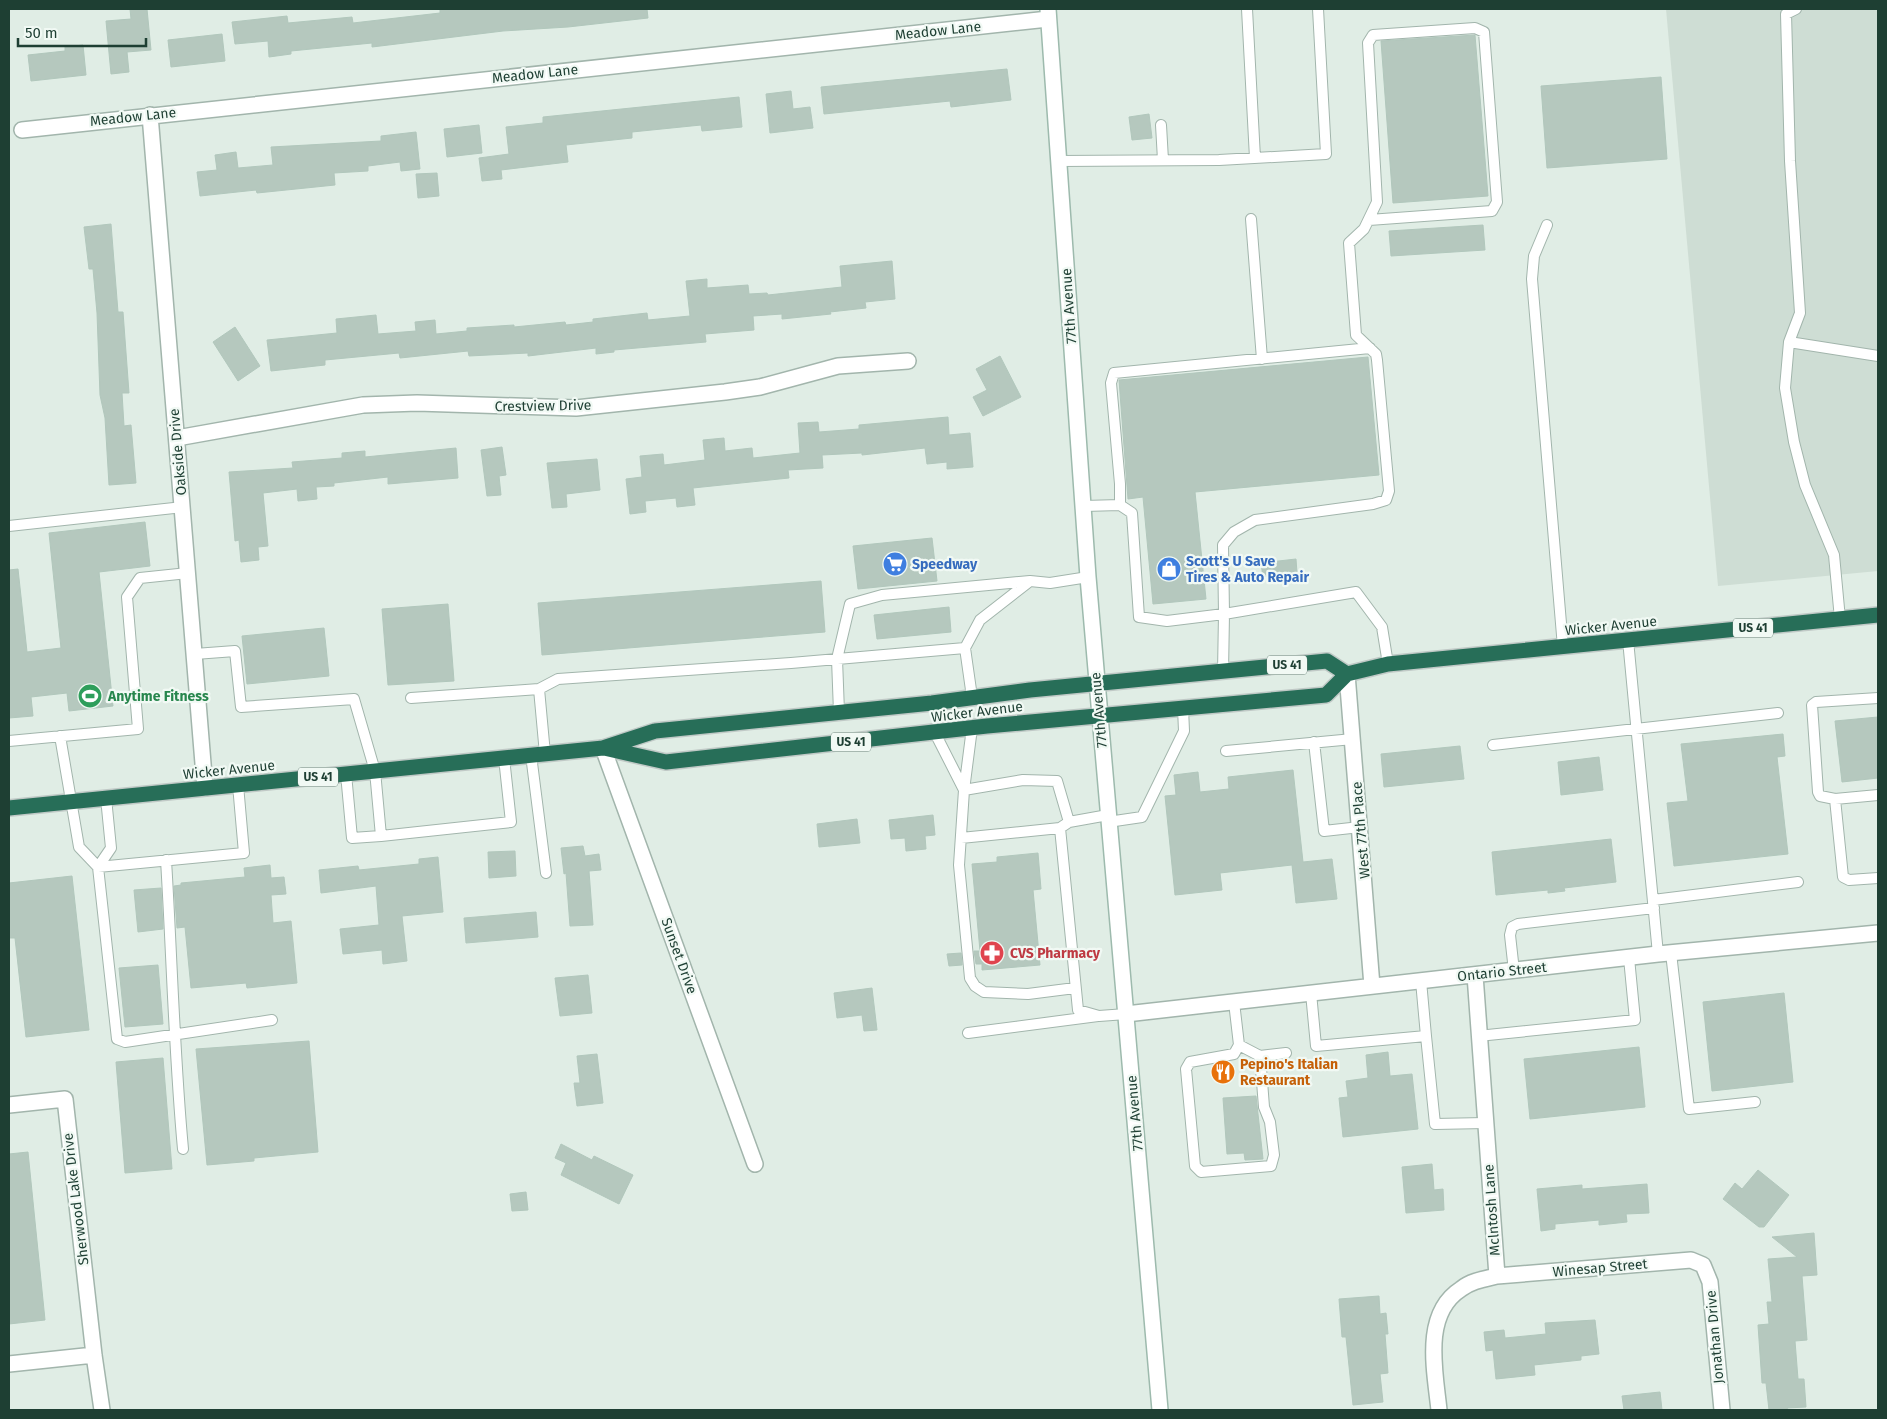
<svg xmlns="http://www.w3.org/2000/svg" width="1887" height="1419" viewBox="0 0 1887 1419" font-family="'Fira Sans',sans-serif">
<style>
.built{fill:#ceddd4}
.building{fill:#b5c8be;stroke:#b1c7bc}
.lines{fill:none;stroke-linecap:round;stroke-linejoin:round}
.lane-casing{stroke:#a2b5ac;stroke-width:12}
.street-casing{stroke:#a2b5ac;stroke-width:18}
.secondary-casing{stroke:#9dbaad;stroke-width:18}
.highway-casing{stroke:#c0c9c6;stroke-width:18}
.lane{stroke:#fff;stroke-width:10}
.street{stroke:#fff;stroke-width:15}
.secondary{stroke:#fff;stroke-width:15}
.highway{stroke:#276e58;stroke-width:15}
.labels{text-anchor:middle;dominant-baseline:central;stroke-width:4.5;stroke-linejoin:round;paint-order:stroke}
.shield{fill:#f1f9f4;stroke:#5d776d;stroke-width:1}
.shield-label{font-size:12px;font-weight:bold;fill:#1e3f33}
.street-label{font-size:14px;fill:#1e3f33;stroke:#f1f9f4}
.shop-label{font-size:14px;font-weight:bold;fill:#366cbe;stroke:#f1f9f4;text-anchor:start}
.leisure-label{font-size:14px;font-weight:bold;fill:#27864d;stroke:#f1f9f4;text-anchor:start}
.health-label{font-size:14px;font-weight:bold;fill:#be3a42;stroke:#f1f9f4;text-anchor:start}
.food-label{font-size:14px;font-weight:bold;fill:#c56008;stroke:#f1f9f4;text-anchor:start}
</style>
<rect width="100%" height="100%" fill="#e0ede5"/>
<path class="built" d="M 1666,9 L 1878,9 L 1878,571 L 1718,586 Z"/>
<path class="building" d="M 130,9 L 147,9 L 151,50 L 127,52 L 129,72 L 111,74 L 106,21 L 131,19 Z
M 440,9 L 647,9 L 648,18 L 568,27 L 503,31 L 372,47 L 372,43 L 291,51 L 291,54 L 269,57 L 268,41 L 235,44 L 232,22 L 287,16 L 288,23 L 352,17 L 353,23 L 440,13 Z
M 222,34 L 225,61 L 171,67 L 168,40 Z
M 1475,35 L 1488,196 L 1393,203 L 1381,41 Z
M 83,45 L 86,75 L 31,81 L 28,55 L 65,51 L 65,47 Z
M 1007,69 L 1011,100 L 951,107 L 950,101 L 824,114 L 821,87 Z
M 1661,77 L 1667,159 L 1547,168 L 1541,86 Z
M 791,91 L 793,109 L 810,107 L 813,128 L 770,133 L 766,94 Z
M 739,97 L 742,127 L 702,131 L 701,125 L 632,132 L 632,138 L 566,145 L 568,162 L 501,170 L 502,179 L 482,181 L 479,158 L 509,154 L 506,127 L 543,123 L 543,117 Z
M 1149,114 L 1152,138 L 1132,140 L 1129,117 Z
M 479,125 L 482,153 L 447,157 L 444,129 Z
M 416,132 L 420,169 L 401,171 L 400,162 L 368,166 L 368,171 L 334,173 L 335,185 L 257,193 L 256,190 L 200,196 L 197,172 L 217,170 L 215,155 L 236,152 L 238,168 L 273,165 L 271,147 L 381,141 L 381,136 Z
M 437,173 L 439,196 L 418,198 L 416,174 Z
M 111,224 L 118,312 L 123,312 L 129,393 L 122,393 L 124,426 L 131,425 L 136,483 L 109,485 L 105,418 L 100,395 L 97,313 L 93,269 L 89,269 L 84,227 Z
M 1483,225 L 1485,250 L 1391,256 L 1389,231 Z
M 892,261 L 895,299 L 865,302 L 866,308 L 830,312 L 831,314 L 782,319 L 782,314 L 753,316 L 754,330 L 705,334 L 706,342 L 614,350 L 614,352 L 596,354 L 596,348 L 528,356 L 528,353 L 469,356 L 468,351 L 400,358 L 399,353 L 325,360 L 325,365 L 271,371 L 267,340 L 337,333 L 336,319 L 376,315 L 378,334 L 416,331 L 415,322 L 435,320 L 436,334 L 467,331 L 467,328 L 514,325 L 514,327 L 565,322 L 566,325 L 593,322 L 593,319 L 647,313 L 648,320 L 690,316 L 686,281 L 707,279 L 707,288 L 748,285 L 749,294 L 767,293 L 768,295 L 842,287 L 840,266 Z
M 235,327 L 260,366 L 238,381 L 213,342 Z
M 1000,356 L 1021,397 L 983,416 L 973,397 L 987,390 L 976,369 Z
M 1368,357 L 1379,475 L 1195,492 L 1206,599 L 1153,604 L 1143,497 L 1128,499 L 1119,380 Z
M 948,417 L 949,435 L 970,433 L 973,467 L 947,469 L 947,462 L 927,464 L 925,448 L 862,455 L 862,453 L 822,455 L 823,468 L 788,470 L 789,478 L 693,488 L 695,505 L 677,507 L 676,498 L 645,501 L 646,512 L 630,514 L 626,479 L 642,477 L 640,456 L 663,454 L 664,465 L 705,460 L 703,440 L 724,438 L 725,451 L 752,448 L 753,458 L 800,453 L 798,423 L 818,422 L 819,432 L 859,429 L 859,425 Z
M 502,447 L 506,475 L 499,476 L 501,495 L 487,496 L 481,450 Z
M 456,448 L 458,478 L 388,484 L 388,477 L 334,483 L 334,486 L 316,487 L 317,499 L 298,501 L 297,489 L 263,493 L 268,546 L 258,547 L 259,560 L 241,562 L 239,540 L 235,541 L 229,472 L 293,468 L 292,462 L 342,458 L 342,453 L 365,451 L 365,457 Z
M 597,459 L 600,490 L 566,494 L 567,507 L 552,508 L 547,463 Z
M 145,522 L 150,566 L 99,572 L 113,706 L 69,711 L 67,693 L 31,697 L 33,716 L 9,718 L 9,570 L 18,569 L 27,652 L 61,648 L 49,533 Z
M 932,538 L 937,581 L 858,589 L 853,546 Z
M 1296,559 L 1297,573 L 1263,577 L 1261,563 Z
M 821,581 L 825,632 L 542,655 L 538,603 Z
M 448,604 L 454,681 L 388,685 L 382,609 Z
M 949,607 L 951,632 L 877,639 L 874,615 Z
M 324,628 L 329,676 L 247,684 L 242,636 Z
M 1878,717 L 1878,778 L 1842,782 L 1835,721 Z
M 1783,734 L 1785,756 L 1777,757 L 1788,854 L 1674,866 L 1667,803 L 1688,801 L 1681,744 Z
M 1460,746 L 1464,779 L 1384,787 L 1381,754 Z
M 1599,757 L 1603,790 L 1561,795 L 1558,762 Z
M 1293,770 L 1303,862 L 1332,859 L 1337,899 L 1296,903 L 1292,865 L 1220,873 L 1222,890 L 1175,895 L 1165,796 L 1176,795 L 1174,775 L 1198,772 L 1200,792 L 1229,789 L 1228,777 Z
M 933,815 L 935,835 L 925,836 L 926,849 L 906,851 L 905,838 L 891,839 L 889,820 Z
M 857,819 L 860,843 L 819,847 L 817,824 Z
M 1611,839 L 1616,882 L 1564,888 L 1565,891 L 1548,893 L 1548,890 L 1496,895 L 1492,852 Z
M 583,846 L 585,856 L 599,854 L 601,870 L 589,871 L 593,925 L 570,926 L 566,873 L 564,874 L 561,848 Z
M 515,851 L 516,876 L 489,878 L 488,852 Z
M 1038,853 L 1041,889 L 1033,890 L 1040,965 L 982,970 L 982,964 L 976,964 L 974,951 L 980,951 L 972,864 L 997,862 L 997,857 Z
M 438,857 L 443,912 L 402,916 L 407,961 L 383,964 L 382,950 L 343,954 L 340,929 L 379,925 L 376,886 L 321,893 L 319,870 L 358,866 L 359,870 L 419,864 L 419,859 Z
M 270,865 L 271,878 L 284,877 L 286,894 L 271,895 L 273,923 L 291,921 L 297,983 L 247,988 L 246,983 L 191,988 L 185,927 L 177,928 L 174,886 L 181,885 L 181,883 L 245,877 L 244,868 Z
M 72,876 L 89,1030 L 26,1037 L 15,938 L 9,938 L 9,883 Z
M 161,888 L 163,929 L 138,932 L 134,890 Z
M 536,912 L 538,937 L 466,943 L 464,918 Z
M 961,953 L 962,965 L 949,966 L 947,954 Z
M 158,965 L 163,1024 L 125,1027 L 119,968 Z
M 588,975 L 592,1013 L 560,1016 L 555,978 Z
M 872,988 L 877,1030 L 864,1031 L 862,1015 L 837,1018 L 834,993 Z
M 1784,993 L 1793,1082 L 1712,1091 L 1703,1002 Z
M 309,1041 L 318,1152 L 254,1158 L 254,1161 L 207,1165 L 196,1049 Z
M 1639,1047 L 1645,1107 L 1530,1119 L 1524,1059 Z
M 1388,1052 L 1390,1076 L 1412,1074 L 1418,1129 L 1343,1137 L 1339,1098 L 1348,1097 L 1346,1081 L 1368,1078 L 1366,1055 Z
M 597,1054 L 603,1103 L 577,1106 L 574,1083 L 580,1083 L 577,1056 Z
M 163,1058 L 172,1169 L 125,1173 L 116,1062 Z
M 1256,1096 L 1263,1159 L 1245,1160 L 1244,1153 L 1227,1154 L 1223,1098 Z
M 561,1144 L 592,1160 L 594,1156 L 633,1175 L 619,1204 L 561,1175 L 566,1163 L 555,1158 Z
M 28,1152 L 45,1320 L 9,1324 L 9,1154 Z
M 1432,1164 L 1434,1190 L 1443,1189 L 1444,1210 L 1406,1213 L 1402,1167 Z
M 1758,1170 L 1789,1195 L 1764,1227 L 1759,1227 L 1723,1199 L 1735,1183 L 1742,1189 Z
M 1647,1184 L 1649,1213 L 1626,1214 L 1627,1222 L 1599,1225 L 1599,1220 L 1555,1224 L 1555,1229 L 1541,1231 L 1537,1189 L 1582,1185 L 1582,1189 Z
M 526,1192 L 528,1210 L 512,1211 L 510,1194 Z
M 1814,1233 L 1817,1275 L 1802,1276 L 1807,1340 L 1795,1341 L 1798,1379 L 1804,1379 L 1806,1407 L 1787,1408 L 1788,1410 L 1769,1410 L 1766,1383 L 1762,1383 L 1758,1325 L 1769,1324 L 1767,1302 L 1772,1302 L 1768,1259 L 1797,1257 L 1772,1237 Z
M 1379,1296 L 1380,1314 L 1386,1313 L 1388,1334 L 1385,1334 L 1388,1373 L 1380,1374 L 1383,1402 L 1353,1405 L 1346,1337 L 1342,1337 L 1339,1299 Z
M 1595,1320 L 1599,1354 L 1581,1356 L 1581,1360 L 1534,1365 L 1535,1375 L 1496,1379 L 1493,1350 L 1486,1351 L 1484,1332 L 1504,1330 L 1505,1338 L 1546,1334 L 1545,1323 Z
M 1660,1392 L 1662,1410 L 1624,1410 L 1622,1396 Z"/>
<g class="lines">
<defs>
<path id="lane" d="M 1247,9 L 1255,158
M 1796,9 L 1786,14 L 1790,161 L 1800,313 L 1789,342 L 1785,388 L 1794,442 L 1805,485 L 1834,555 L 1840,619
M 1161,125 L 1163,160
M 1059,161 L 1219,160 L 1326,154 L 1318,9
M 1251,219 L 1262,359
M 1547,225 L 1534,256 L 1532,279 L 1563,647
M 1789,342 L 1878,356
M 1120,505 L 1120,484 L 1111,383 L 1114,373 L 1370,348
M 1084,506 L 1120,505 L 1132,513 L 1139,617 L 1167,621 L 1224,614 L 1223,545 L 1234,532 L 1255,520 L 1373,504 L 1386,500 L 1389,491 L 1377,360 L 1376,354 L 1356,335 L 1349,243 L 1364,229 L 1377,202 L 1368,43 L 1373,35 L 1475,28 L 1484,32 L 1497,202 L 1492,211 L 1369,220
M 9,526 L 183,507
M 1628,640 L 1658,954
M 195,654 L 235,651 L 241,707 L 354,699 L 375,771 L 381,836 L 511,822 L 504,758
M 1223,672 L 1224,614 L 1356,592 L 1382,627 L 1388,664
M 972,697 L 965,648 L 980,620 L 1030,581 L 1050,583 L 1088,577
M 411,698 L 539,689
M 839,712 L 837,659 L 850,604 L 882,595 L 1030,581
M 972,728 L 964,790 L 959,865 L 970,978 L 975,986 L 984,992 L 1028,994 L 1075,988
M 935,733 L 964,790
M 60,736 L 79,847 L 98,867 L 117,1039 L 125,1042 L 272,1020
M 9,741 L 138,729 L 127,597 L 140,578 L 188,573
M 1314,742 L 1324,831 L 1360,827
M 1493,745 L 1778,713
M 1226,751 L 1353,739
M 545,754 L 539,689 L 558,679 L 791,663 L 965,648
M 531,755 L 546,873
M 346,774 L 352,838 L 381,836
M 964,790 L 1023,780 L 1057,781 L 1069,822
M 1878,795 L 1835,799 L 1843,877 L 1849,880 L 1878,878
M 1835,799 L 1820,796 L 1818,792 L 1812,705 L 1816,702 L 1878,698
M 1108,815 L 1069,822 L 1060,828 L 1078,1010 L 1099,1016 L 1126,1014
M 1108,822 L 1142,817 L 1184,731 L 1183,708
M 961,838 L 1060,828
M 166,860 C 172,957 174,1053 183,1149
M 98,867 L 244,853 L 238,785
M 98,867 L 111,848 L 106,798
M 1653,900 L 1798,882
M 1671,953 L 1689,1109 L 1755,1102
M 1514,971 L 1510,935 L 1512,927 L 1518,924 L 1654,908
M 1311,993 L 1316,1046 L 1426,1036 L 1421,981
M 1234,1002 L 1239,1045 L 1234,1054 L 1190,1062 L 1186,1069 L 1195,1166 L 1201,1172 L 1271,1166 L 1274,1155 L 1270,1122 L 1264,1107 L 1260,1056 L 1239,1045
M 968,1033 L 1098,1016
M 1426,1036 L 1435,1124 L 1485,1123
M 1478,1036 L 1635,1020 L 1629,958
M 1260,1056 L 1286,1053"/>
<path id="street" d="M 150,115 L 205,788
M 22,130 L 1048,19
M 177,438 L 363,405 L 417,403 L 576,408 L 725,392 L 760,387 L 838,366 L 908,361
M 1347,674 L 1372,986
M 603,748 L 755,1164
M 1126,1014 L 1658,954 L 1878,933
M 9,1105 L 65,1099 L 94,1355 L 102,1410
M 1497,1276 L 1691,1260 L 1703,1265 L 1710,1282 L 1722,1410
M 9,1364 L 94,1355
M 1439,1410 C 1435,1371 1422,1314 1461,1289 C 1471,1281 1484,1279 1497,1276 L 1475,975"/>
<path id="secondary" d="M 1048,9 L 1088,577 L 1160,1410"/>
<path id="highway" d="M 604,748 L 666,762 L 987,726 L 1326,695 L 1347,674 L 1388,664 L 1878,615
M 9,808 L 603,748 L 655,731 L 932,703 L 1030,690 L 1327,661 L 1347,674"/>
</defs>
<use href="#lane" class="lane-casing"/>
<use href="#street" class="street-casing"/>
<use href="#secondary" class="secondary-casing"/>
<use href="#highway" class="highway-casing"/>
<use href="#lane" class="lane"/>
<use href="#street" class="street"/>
<use href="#secondary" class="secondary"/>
<use href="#highway" class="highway"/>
</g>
<defs>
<symbol id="supermarket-disc" viewBox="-11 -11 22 22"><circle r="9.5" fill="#3f7fe0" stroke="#f1f9f4"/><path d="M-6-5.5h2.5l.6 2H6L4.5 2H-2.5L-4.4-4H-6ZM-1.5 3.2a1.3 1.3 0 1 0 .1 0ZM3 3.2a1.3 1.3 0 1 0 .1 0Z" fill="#fff"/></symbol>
<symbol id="shop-disc" viewBox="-11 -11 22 22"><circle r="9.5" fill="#3f7fe0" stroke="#f1f9f4"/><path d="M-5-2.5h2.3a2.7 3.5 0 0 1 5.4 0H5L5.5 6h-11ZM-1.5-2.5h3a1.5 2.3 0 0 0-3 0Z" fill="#fff"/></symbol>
<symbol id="stadium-disc" viewBox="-11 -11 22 22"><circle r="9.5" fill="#2e9e5b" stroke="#f1f9f4"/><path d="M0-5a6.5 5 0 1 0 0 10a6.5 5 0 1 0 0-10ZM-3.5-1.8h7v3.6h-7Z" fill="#fff"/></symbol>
<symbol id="pharmacy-disc" viewBox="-11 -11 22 22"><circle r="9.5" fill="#e0444e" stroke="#f1f9f4"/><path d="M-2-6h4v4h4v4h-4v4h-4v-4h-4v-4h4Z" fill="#fff"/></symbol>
<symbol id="restaurant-disc" viewBox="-11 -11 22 22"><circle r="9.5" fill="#e8710a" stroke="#f1f9f4"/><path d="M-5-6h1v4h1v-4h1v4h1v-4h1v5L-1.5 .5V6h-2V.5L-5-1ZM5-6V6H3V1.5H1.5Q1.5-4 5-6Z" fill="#fff"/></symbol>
</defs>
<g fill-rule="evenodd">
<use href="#supermarket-disc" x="881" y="550" width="28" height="28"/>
<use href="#shop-disc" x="1155" y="555" width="28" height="28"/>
<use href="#stadium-disc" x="76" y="682" width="28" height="28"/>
<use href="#pharmacy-disc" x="978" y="939" width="28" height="28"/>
<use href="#restaurant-disc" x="1209" y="1058" width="28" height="28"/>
</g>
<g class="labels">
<g class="shield">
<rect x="1733" y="618.5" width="40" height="19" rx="4"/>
<rect x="1267" y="655.5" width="40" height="19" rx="4"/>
<rect x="831" y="732.5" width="40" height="19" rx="4"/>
<rect x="298" y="767.5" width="40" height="19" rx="4"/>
</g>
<g class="shield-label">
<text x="1753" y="628">US 41</text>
<text x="1287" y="665">US 41</text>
<text x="851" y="742">US 41</text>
<text x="318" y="777">US 41</text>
</g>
<g class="street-label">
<text transform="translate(938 31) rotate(-6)">Meadow Lane</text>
<text transform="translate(535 74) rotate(-6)">Meadow Lane</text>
<text transform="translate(133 117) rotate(-6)">Meadow Lane</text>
<text transform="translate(1069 306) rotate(-94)">77th Avenue</text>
<text transform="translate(543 406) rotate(-1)">Crestview Drive</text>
<text transform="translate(178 452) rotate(-95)">Oakside Drive</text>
<text transform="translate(1611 626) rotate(-6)">Wicker Avenue</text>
<text transform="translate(1099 710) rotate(-95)">77th Avenue</text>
<text transform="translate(977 712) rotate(-7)">Wicker Avenue</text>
<text transform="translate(229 770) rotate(-6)">Wicker Avenue</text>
<text transform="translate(1361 830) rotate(-95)">West 77th Place</text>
<text transform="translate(679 956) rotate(70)">Sunset Drive</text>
<text transform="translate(1502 972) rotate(-6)">Ontario Street</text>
<text transform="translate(1135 1113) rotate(-95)">77th Avenue</text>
<text transform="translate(76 1199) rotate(-97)">Sherwood Lake Drive</text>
<text transform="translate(1492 1210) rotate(-94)">Mclntosh Lane</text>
<text transform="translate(1600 1268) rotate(-5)">Winesap Street</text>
<text transform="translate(1715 1337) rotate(-95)">Jonathan Drive</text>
</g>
<g class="shop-label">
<text x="1186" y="561">Scott's U Save<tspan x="1186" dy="16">Tires &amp; Auto Repair</tspan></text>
<text x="912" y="564">Speedway</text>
</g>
<g class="leisure-label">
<text x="108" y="696">Anytime Fitness</text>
</g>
<g class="health-label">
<text x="1010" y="953">CVS Pharmacy</text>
</g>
<g class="food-label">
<text x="1240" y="1064">Pepino's Italian<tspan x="1240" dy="16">Restaurant</tspan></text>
</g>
</g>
<rect width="1887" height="1419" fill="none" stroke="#1e3f33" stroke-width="20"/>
<path d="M18 38v8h128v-8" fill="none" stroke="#1e3f33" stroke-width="2.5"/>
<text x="25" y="38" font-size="15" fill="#1e3f33" stroke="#f1f9f4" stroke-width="4" paint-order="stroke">50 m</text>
</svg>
